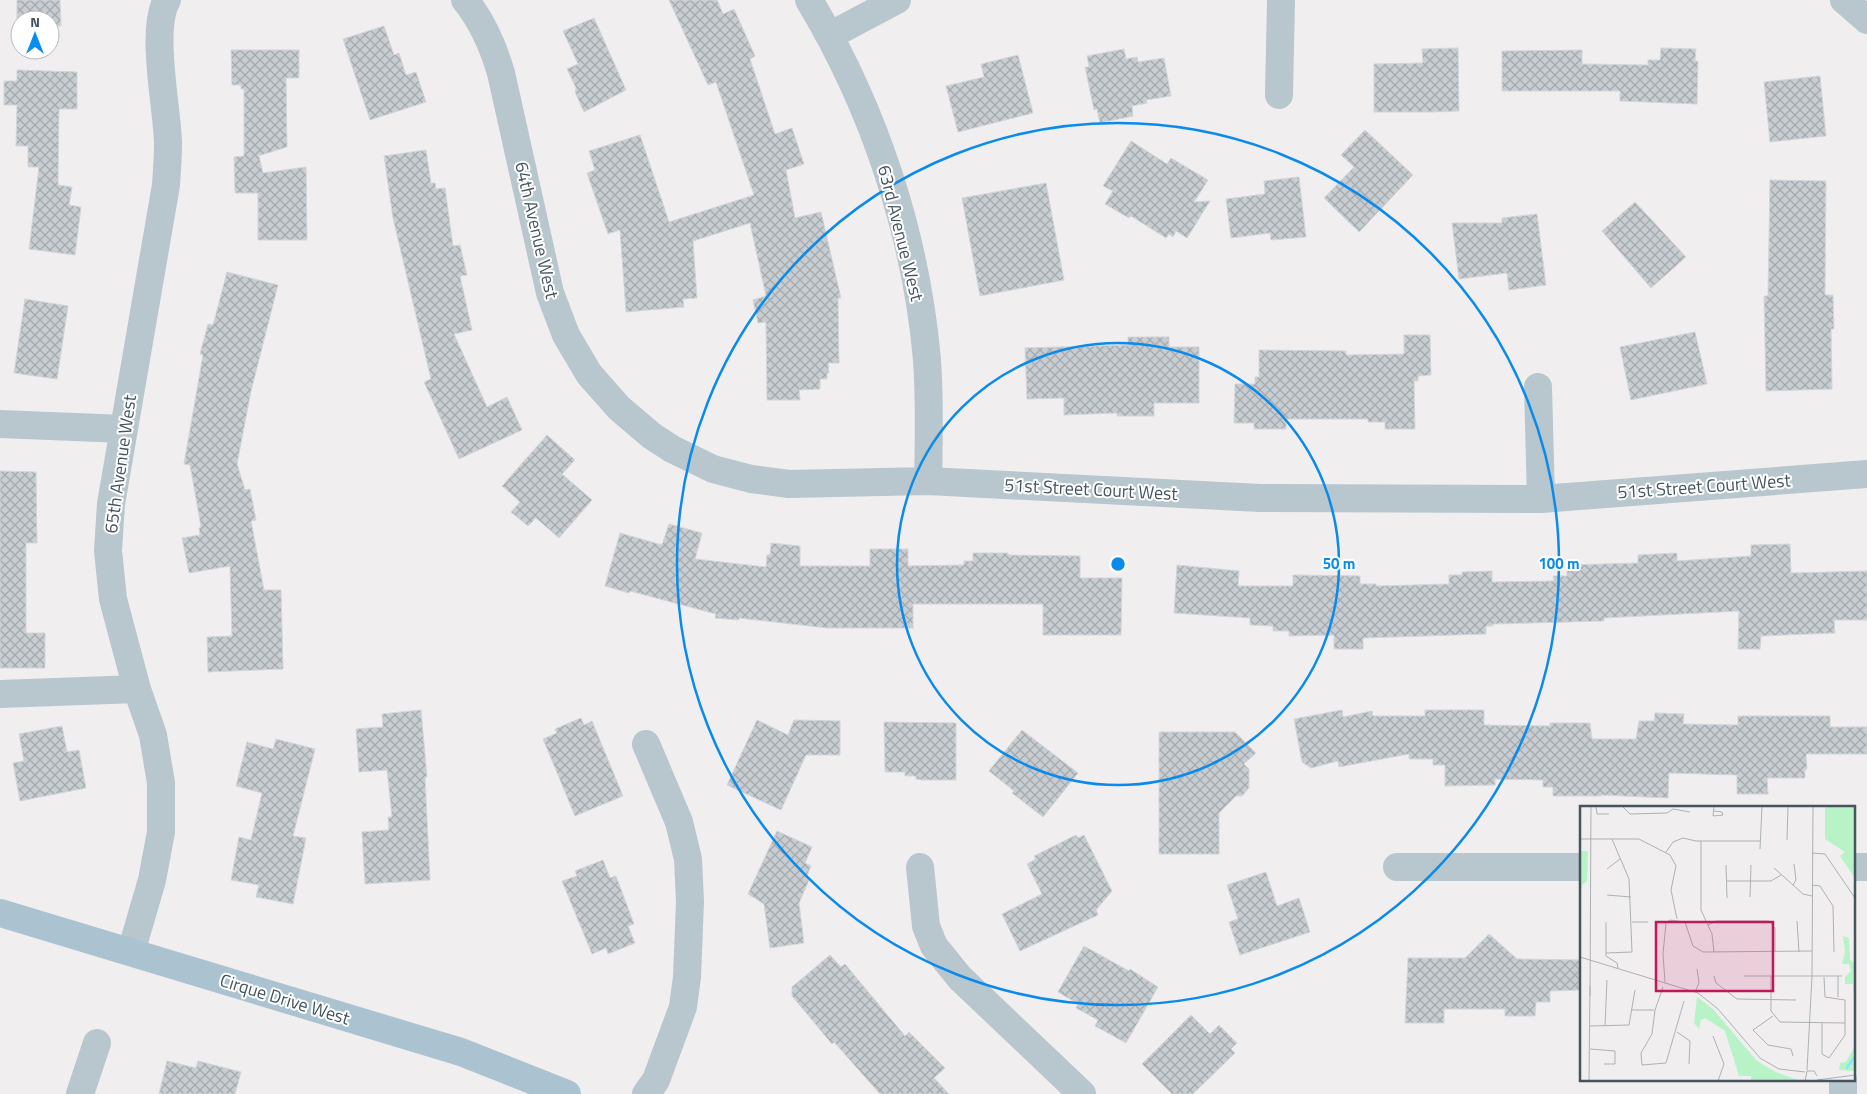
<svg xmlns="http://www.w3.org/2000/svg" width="1867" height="1094" viewBox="0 0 1867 1094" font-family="'Titillium Web',sans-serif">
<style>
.building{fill:url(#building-cross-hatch);stroke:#d2d6db}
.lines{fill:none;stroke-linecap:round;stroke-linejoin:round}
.minor{stroke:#b8c6cd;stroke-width:28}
.major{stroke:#abc3d0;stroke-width:28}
.ring{fill:none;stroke:#0a8bec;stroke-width:2.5}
.labels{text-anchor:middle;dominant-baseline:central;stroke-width:4;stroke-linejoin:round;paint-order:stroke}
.street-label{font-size:18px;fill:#45555e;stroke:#fff}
.inset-river{fill:none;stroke:#81ecf5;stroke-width:2.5}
.inset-road{fill:none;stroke:#acb1b5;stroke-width:1}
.view{fill:#c2185b;fill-opacity:0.15;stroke:#c2185b;stroke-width:2.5}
.inset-edge{fill:none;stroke:#45555e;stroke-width:2.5}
.centre{fill:#0a8bec;stroke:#fff;stroke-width:2.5}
.ring-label{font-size:15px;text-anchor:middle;font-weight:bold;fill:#0a8bec;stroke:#fff;stroke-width:4;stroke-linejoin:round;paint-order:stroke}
</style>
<defs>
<pattern id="building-cross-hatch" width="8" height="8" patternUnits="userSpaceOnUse" patternTransform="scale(1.25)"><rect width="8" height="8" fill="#c8cdd2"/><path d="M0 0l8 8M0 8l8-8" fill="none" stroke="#a4a9ae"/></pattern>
</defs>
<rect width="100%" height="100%" fill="#f1eeef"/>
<path class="building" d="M 17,0 L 60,0 L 61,26 L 50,26 L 50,20 L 20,20 L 20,26 L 17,26 Z
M 669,0 L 717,0 L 723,14 L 734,9 L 755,56 L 750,59 L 775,134 L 792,128 L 804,164 L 786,170 L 795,218 L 821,212 L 841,298 L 838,298 L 839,363 L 828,363 L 829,373 L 827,373 L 827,379 L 820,379 L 820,389 L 799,390 L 800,400 L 767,400 L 766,322 L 758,323 L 753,300 L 766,296 L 750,223 L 693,241 L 697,298 L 683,299 L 684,307 L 626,312 L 620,230 L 608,234 L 587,173 L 595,170 L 589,151 L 640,135 L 669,222 L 754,195 L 716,82 L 708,85 Z
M 594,18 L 626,90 L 584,112 L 575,92 L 576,88 L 567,69 L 578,64 L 563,31 Z
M 384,26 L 394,55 L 399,53 L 406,75 L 416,72 L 426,102 L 370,120 L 343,39 Z
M 1458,48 L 1459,111 L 1433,112 L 1374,112 L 1374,64 L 1423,63 L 1422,49 Z
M 1661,48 L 1696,49 L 1695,61 L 1698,61 L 1697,104 L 1620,101 L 1620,91 L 1502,91 L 1502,51 L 1582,50 L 1582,64 L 1648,65 L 1648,60 L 1660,60 Z
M 1124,49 L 1126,59 L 1137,57 L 1138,62 L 1164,58 L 1171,96 L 1146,100 L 1147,103 L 1132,106 L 1133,116 L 1100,123 L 1097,109 L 1094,110 L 1085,67 L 1089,67 L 1087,56 Z
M 231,50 L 299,50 L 299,78 L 286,78 L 287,147 L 258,156 L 259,156 L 263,173 L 306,167 L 307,240 L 258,240 L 258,193 L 235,193 L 234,157 L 244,156 L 244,89 L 241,89 L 241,85 L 232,85 Z
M 1018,55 L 1033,113 L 958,132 L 946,86 L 984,77 L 981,64 Z
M 17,70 L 77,72 L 77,109 L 59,109 L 58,185 L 72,187 L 69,205 L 81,207 L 75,255 L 29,249 L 39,167 L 28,167 L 28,146 L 16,146 L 17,105 L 4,105 L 4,81 L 17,81 Z
M 1820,76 L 1826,136 L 1770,142 L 1764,82 Z
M 1365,130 L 1413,175 L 1359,232 L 1324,198 L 1354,167 L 1341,155 Z
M 1131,141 L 1167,164 L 1171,158 L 1208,180 L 1194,202 L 1210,201 L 1187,238 L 1176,231 L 1173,237 L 1169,234 L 1166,238 L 1131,216 L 1129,218 L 1105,204 L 1113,191 L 1103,186 Z
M 426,150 L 431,183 L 435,183 L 436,189 L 445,188 L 453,246 L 460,245 L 467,275 L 460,276 L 472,330 L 454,334 L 487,407 L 507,397 L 522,430 L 459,459 L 424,382 L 431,379 L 393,218 L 384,156 Z
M 1299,177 L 1306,237 L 1271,240 L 1270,233 L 1231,238 L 1226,199 L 1265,194 L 1264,181 Z
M 1770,180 L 1826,181 L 1825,295 L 1833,295 L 1834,329 L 1831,329 L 1832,389 L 1766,391 L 1764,296 L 1768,296 Z
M 1046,183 L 1064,280 L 980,296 L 962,198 Z
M 1635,202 L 1686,257 L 1651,288 L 1602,231 Z
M 1537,214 L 1546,285 L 1509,290 L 1507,273 L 1459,279 L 1452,223 L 1502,223 L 1502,218 Z
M 227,272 L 278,285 L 251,391 L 237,464 L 245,490 L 250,489 L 256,520 L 251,521 L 264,590 L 281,590 L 283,669 L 208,672 L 207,637 L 232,636 L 230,566 L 189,573 L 182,538 L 200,535 L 199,528 L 201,527 L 190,465 L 184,464 L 203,355 L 200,354 L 208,324 L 213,325 Z
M 25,299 L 68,306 L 57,379 L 14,373 Z
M 1695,332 L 1707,384 L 1631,400 L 1620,347 Z
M 1404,335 L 1430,335 L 1431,375 L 1418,376 L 1418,381 L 1414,381 L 1415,429 L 1385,429 L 1385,422 L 1368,422 L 1368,419 L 1286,419 L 1286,429 L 1254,429 L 1254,423 L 1234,423 L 1235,384 L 1255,384 L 1255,377 L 1259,377 L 1259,350 L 1346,351 L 1346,355 L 1404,354 Z
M 1128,337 L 1169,337 L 1169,347 L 1199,347 L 1199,403 L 1154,403 L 1154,416 L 1117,416 L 1117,413 L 1064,415 L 1064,398 L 1027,399 L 1025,348 L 1128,345 Z
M 547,435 L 575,460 L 562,474 L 592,500 L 559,538 L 536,518 L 528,526 L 511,512 L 520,502 L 502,486 Z
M 0,471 L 36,472 L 37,543 L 26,543 L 26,633 L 45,633 L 45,668 L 0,668 Z
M 669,524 L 702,533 L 695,559 L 766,567 L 767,555 L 770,555 L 771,543 L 800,546 L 800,566 L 870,566 L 870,549 L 908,549 L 908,566 L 964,565 L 964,561 L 973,561 L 973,553 L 1008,553 L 1008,555 L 1080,556 L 1080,578 L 1122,578 L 1121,635 L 1043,635 L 1043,604 L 913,604 L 913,628 L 827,628 L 739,618 L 739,620 L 715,618 L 716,614 L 630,591 L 629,593 L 605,586 L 620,533 L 662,545 Z
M 1790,544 L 1791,573 L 1867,571 L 1867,620 L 1834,620 L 1835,633 L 1761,636 L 1760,649 L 1738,649 L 1739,611 L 1604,618 L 1604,621 L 1493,624 L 1493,626 L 1486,626 L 1486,634 L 1363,638 L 1363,649 L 1334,649 L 1334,635 L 1289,636 L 1289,631 L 1273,631 L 1273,626 L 1250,625 L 1250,618 L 1174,613 L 1177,565 L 1239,571 L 1238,586 L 1293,586 L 1293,575 L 1360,576 L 1360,584 L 1376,584 L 1376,586 L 1449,584 L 1449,575 L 1462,575 L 1462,572 L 1492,571 L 1492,582 L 1554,581 L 1553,576 L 1567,576 L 1567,565 L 1638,563 L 1638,555 L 1677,553 L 1677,561 L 1751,556 L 1751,545 Z
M 421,710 L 427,777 L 425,777 L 430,880 L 365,884 L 362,832 L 389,830 L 388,817 L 392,817 L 387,770 L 359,772 L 356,729 L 383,727 L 382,714 Z
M 1342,710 L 1343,717 L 1372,711 L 1373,716 L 1425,716 L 1425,710 L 1484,710 L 1484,725 L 1550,726 L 1550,723 L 1590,723 L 1592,739 L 1636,739 L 1639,721 L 1654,721 L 1655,713 L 1684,714 L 1683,724 L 1738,725 L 1738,716 L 1830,716 L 1830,727 L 1867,727 L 1867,754 L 1806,754 L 1807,769 L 1805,769 L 1805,778 L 1767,778 L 1768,794 L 1737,794 L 1737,775 L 1669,773 L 1668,798 L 1601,795 L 1601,796 L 1553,796 L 1553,787 L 1543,787 L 1543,780 L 1495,779 L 1495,785 L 1445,786 L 1445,765 L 1433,765 L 1433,759 L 1409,759 L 1409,754 L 1339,767 L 1338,761 L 1311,768 L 1302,762 L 1294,719 Z
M 581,718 L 584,725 L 592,721 L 623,796 L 575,816 L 543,739 L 557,733 L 555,729 Z
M 757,720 L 788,735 L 794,720 L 840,721 L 840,755 L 806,755 L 781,810 L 727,785 Z
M 884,722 L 956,723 L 956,780 L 922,780 L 916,779 L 916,776 L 905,776 L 905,772 L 885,772 Z
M 62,726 L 67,752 L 79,750 L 86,788 L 20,801 L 13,763 L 24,761 L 19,734 Z
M 1022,730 L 1078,773 L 1043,817 L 1012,793 L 1014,791 L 989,771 Z
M 1159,732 L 1235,732 L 1256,753 L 1244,764 L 1249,769 L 1249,788 L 1242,796 L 1236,796 L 1219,813 L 1219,854 L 1159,854 Z
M 276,739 L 315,749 L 293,836 L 306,838 L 293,904 L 256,897 L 259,885 L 231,880 L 239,837 L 251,840 L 262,793 L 236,786 L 247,742 L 273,749 Z
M 777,831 L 812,847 L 805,863 L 811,866 L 806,878 L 809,880 L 799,903 L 804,943 L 770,948 L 764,904 L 748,894 Z
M 1076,835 L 1078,838 L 1084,835 L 1112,891 L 1096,910 L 1098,915 L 1020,951 L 1002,914 L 1042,894 L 1027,864 L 1036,859 L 1034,856 Z
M 603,860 L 610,878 L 616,876 L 634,924 L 628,926 L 635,943 L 608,954 L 606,948 L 592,954 L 562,881 L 577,876 L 575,871 Z
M 1266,872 L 1277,906 L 1299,898 L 1310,932 L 1240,955 L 1229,922 L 1238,919 L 1227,885 Z
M 1489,934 L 1517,959 L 1581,960 L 1581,990 L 1550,991 L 1550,1002 L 1536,1002 L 1535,1016 L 1505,1016 L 1505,1009 L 1444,1009 L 1444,1023 L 1405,1023 L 1408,958 L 1465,958 Z
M 1084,946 L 1129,971 L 1130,969 L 1158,987 L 1126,1043 L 1095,1026 L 1098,1020 L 1076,1008 L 1078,1004 L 1058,992 Z
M 830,955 L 841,967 L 845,964 L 905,1036 L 909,1032 L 945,1068 L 934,1078 L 949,1094 L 880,1094 L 834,1042 L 832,1044 L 792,996 L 792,987 Z
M 1191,1015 L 1210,1034 L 1219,1025 L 1237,1043 L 1231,1049 L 1235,1053 L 1193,1094 L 1172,1094 L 1142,1064 Z
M 167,1061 L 196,1068 L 198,1061 L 241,1072 L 235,1094 L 159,1094 Z"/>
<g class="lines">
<path class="minor" d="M 465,0 C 483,22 493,46 501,73 L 550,293 L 566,335 L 589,374 L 619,408 L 652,436 L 672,449 L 713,469 L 751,479 L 789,484 L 928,481 L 1260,498 L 1541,499 L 1867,474
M 809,0 C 874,108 916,234 927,360 C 930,401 929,441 928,481
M 1844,0 L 1867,20
M 831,35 L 897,0
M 1279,95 L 1281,0
M 1538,387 L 1541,499
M 0,424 L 124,429
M 0,694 L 137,689
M 920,867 L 926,926 L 934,946 L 960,978 L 1082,1094
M 1397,867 L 1581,867
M 1853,867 L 1867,867
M 131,952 L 152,880 L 161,832 L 161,783 L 153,735 L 137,689 L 113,599 L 108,551 L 111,504 L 166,185 C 167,171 168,156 168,142 C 167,107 150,29 167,0
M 1843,1080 L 1843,1094
M 80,1094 L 97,1043
M 646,1094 L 656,1080 L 683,1007 L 687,977 L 690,902 L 688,859 L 679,822 L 646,744"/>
<path class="major" d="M 0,913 L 461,1052 L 567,1094"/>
</g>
<g class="ring">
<circle cx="1118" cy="564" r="221"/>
<circle cx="1118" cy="564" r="441"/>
</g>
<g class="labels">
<g class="street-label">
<text transform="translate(537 230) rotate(77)">64th Avenue West</text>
<text transform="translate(901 233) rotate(76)">63rd Avenue West</text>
<text transform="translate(120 464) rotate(-82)">65th Avenue West</text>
<text transform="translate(1704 486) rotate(-4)">51st Street Court West</text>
<text transform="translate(1091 489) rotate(3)">51st Street Court West</text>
<text transform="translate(285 999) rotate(17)">Cirque Drive West</text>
</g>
</g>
<g transform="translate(1580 806)">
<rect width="275" height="275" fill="#f1eeef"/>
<path d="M 0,45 L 8,45 L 7,75 L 2,79 L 0,95 ZM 263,130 L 269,132 L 270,154 L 275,157 L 274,196 L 273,178 L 265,178 L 265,171 L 271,165 L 269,158 L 262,158 L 265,146 ZM 117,191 L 133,203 L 177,255 L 199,268 L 221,275 L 171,275 L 171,270 L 159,270 L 145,225 L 125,212 L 121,214 L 119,223 L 114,217 Z" fill="#b8f3c7"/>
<path d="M 245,0 L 275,0 L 275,72 L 260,50 L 265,46 L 245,33 ZM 275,240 L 275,265 L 259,264 L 260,257 L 266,256 ZM 175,254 L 192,265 L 221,275 L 171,275 Z" fill="#b8f3c7"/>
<path class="inset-river" d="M 266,263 L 275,250"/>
<path class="inset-road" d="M 16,0 L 17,8 L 29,8M 42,0 L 50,8 L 87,7 L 93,3M 93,3 L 110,6M 134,5 L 142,6 L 143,9 L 133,10 L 134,0M 0,33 L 59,33 L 90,49 L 96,60 L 91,84 L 97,113M 207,34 L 208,0M 121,35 L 121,104 L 132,128 L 134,146M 180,43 L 182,0M 86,46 L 93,36 L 103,32 L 116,35 L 180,35M 232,47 L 245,48 L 275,92M 146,59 L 147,92M 194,62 L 223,88 L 232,90M 27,63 L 40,53M 146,75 L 191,75 L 201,69M 213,79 L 216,74 L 214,58M 232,79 L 240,80 L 253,100 L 254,146M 27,89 L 51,91M 170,91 L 171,59M 217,115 L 219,146M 26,116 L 26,150 L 37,157 L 38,162M 52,116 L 68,116M 128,119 L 136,115 L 189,115 L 195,122 L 195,146M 26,147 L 52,146 L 49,73 L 32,33M 0,151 L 118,187 L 138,203 L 180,252 L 199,263 L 225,266M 134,170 L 136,177 L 157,193 L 216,194M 164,170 L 262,170M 191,170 L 191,205 L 200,216 L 265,217M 258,170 L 258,191M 85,176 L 83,148 L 86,117 L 90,114 L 105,116 L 113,140 L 123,146 L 232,145M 83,181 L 75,204 L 72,228 L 61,247 L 62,259 L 86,257 L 104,195M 115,186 L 119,177 L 117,163M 10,190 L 11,0M 51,204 L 74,204M 193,210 L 173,224 L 188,239 L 211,243 L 213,250M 242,217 L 242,248 L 249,252 L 265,229 L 265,194 L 245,191 L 244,171M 10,220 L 49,219 L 55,184M 25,220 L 27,174M 97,226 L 110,235 L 109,258M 133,230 L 144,258 L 138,275M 10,243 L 35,245 L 35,258 L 24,258M 227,264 L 232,170 L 233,0M 237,274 L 275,269M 9,275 L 10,180M 225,275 L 227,265 L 234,265 L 237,270"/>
<path class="view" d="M 76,116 L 193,116 L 193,185 L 76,185 Z"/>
<rect width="275" height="275" class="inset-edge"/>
</g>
<circle cx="1118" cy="564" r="8" class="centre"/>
<g class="ring-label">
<text x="1339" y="569">50 m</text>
<text x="1559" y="569">100 m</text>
</g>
<g transform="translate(35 35)"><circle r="24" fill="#ffffff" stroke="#b5bbbf"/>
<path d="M0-4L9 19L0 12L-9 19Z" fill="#078ef3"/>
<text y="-8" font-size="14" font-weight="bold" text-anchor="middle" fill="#45555e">N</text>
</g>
</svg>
